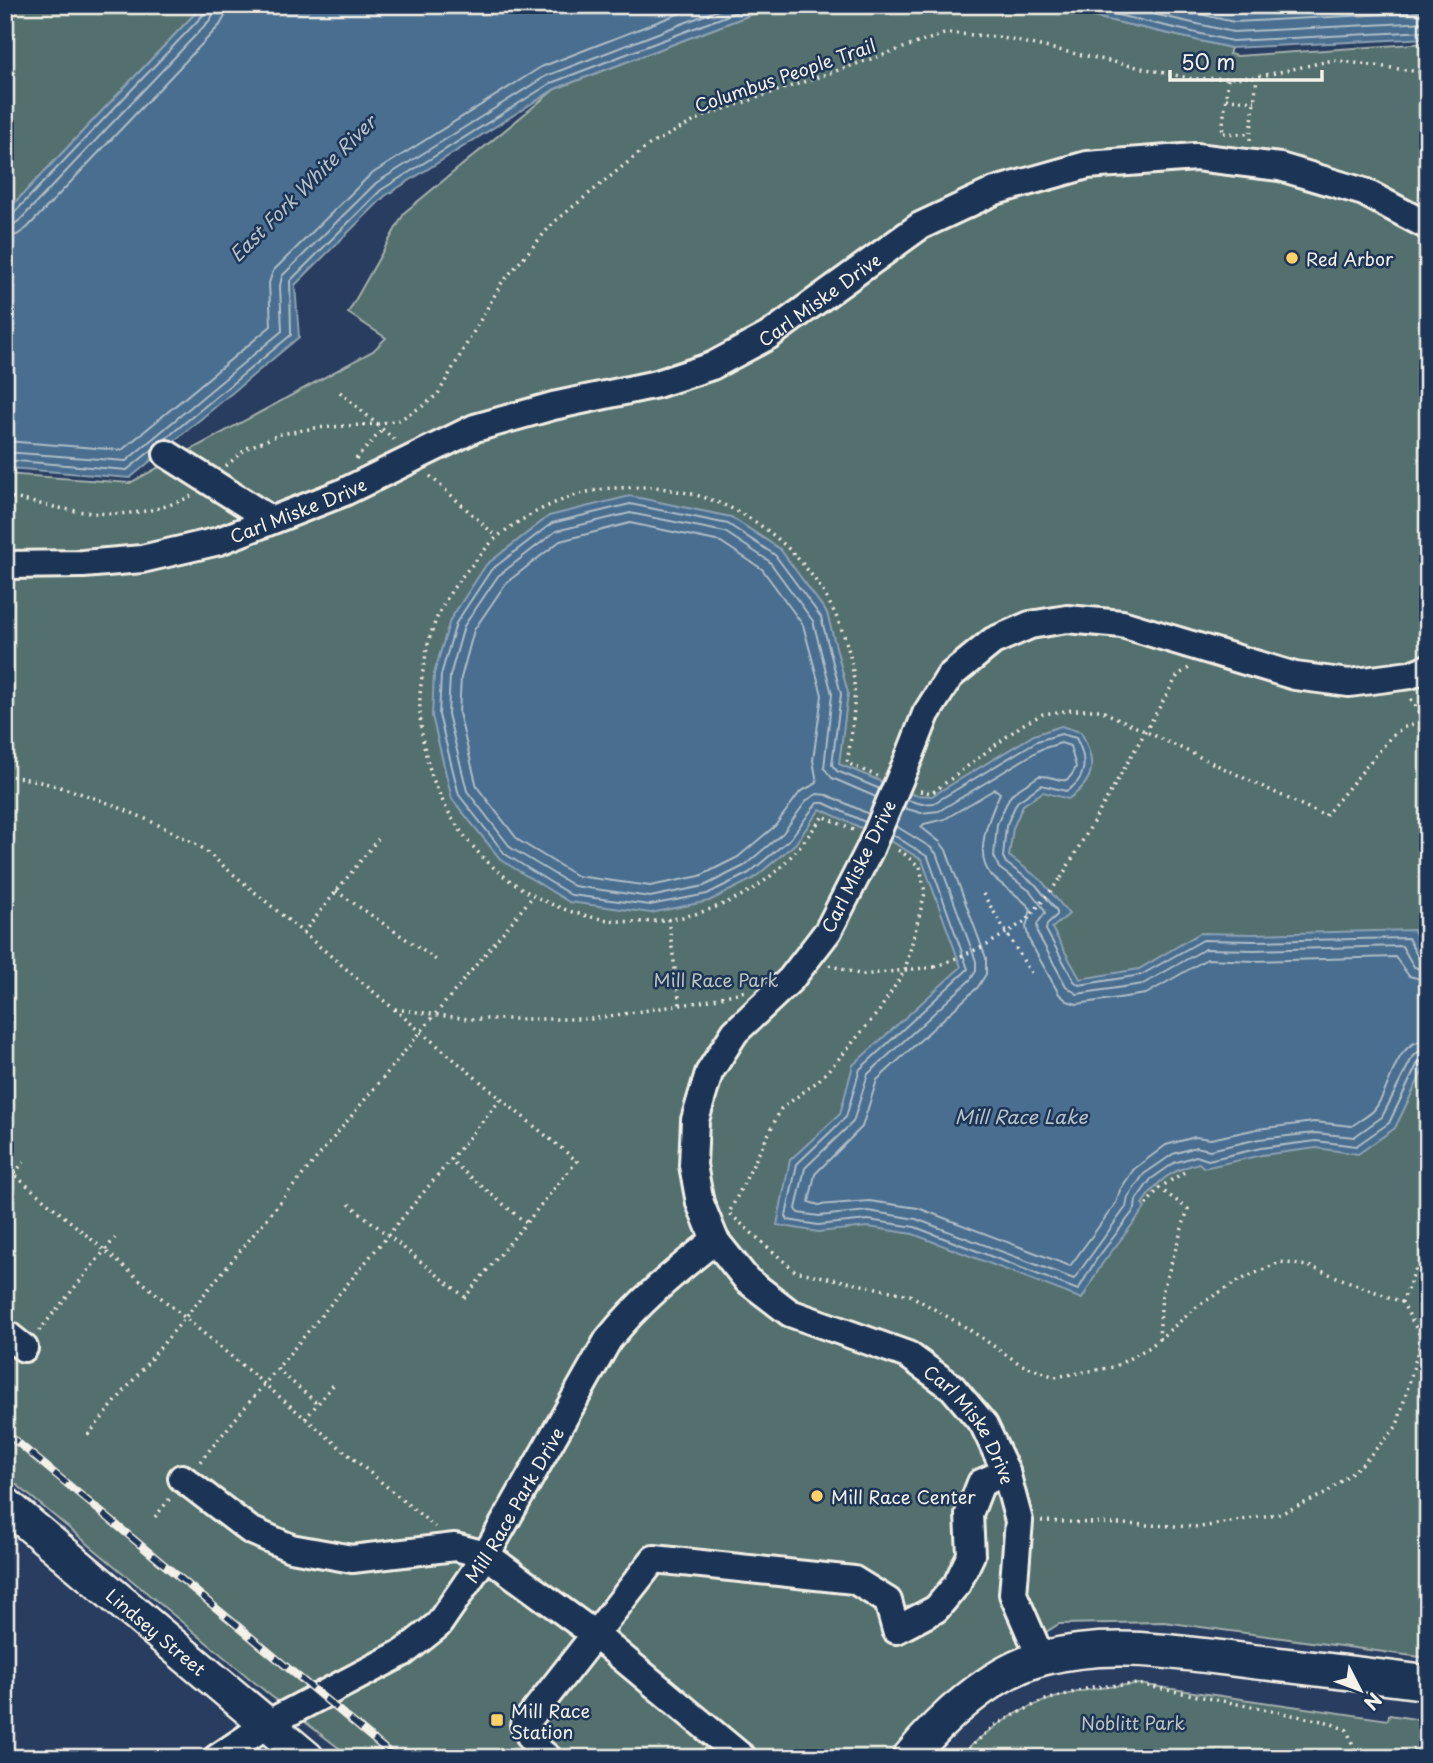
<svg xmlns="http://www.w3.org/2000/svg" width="1433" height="1763" viewBox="0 0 1433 1763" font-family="'Playpen Sans',sans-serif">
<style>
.green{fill:#526f6e;stroke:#a3b0ab;stroke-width:2}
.water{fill:#486e90;stroke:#8da2b3;stroke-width:2}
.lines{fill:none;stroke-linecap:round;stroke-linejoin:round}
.shore{stroke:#afbdc5;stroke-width:2}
.minor-casing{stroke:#f4f1e8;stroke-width:32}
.major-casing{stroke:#f4f1e8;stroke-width:38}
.path{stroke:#f4f1e8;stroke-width:3.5;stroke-dasharray:2 5;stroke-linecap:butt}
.minor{stroke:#1d3557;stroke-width:26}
.major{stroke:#1d3557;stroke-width:33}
.rail-casing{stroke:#f4f1e8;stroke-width:8}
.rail{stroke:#1d3557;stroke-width:5;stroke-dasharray:16;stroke-linecap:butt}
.minor-bridge-casing{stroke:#f4f1e8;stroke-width:32;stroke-linecap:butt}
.path-bridge{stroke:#f4f1e8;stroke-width:3.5;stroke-dasharray:2 5;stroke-linecap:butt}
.minor-bridge{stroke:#1d3557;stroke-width:26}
.poi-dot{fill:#ffd166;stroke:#1d3557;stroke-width:2.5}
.labels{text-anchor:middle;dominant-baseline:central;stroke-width:5;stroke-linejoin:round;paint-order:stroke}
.street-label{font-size:18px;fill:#f4f1e8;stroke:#1d3557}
.poi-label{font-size:18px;fill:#f4f1e8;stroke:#1d3557;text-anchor:start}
.park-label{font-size:18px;fill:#bbc4bd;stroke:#1d3557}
.water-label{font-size:19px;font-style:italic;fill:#b8c3c9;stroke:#1d3557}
</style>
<rect width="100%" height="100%" fill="#293d60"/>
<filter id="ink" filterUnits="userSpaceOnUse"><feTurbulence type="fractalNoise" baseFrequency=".0143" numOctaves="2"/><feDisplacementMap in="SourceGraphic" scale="14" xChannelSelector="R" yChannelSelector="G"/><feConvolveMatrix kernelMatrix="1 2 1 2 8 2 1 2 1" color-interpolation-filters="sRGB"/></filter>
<g filter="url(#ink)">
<path class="green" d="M 5,5 L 203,5 L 5,213 Z
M 847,5 L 1042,5 L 1231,48 L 1229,54 L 1237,56 L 1428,43 L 1428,1658 L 1164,1622 L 1059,1624 L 947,1693 L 889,1758 L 352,1758 L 271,1696 L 5,1475 L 5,474 L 130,483 L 373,351 L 386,338 L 348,313 L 405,212 L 555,89 L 755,13 L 807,12 Z
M 1138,1684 L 1388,1720 L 1389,1715 L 1428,1721 L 1428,1758 L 958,1758 C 1011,1704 1065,1689 1138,1684 Z"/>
<path class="water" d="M 203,5 L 847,5 L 807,12 L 755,13 L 555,89 L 385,196 L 295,285 L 299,337 L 130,478 L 9,468 L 5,466 L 5,213 Z
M 1042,5 L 1428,5 L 1428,38 L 1231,48 Z
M 630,496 L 731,517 L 780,549 L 827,613 L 848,693 L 839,764 L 914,795 L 932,796 L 1034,735 L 1061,726 L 1081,732 C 1096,761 1097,780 1068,799 L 1043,792 L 1023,805 L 1013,828 L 1009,856 L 1041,880 L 1069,914 L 1052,928 L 1080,979 L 1139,969 L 1200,933 L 1253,934 L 1414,930 L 1428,962 L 1428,1060 L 1395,1128 L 1358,1154 L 1317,1148 L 1262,1155 L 1204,1168 L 1199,1163 C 1170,1171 1159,1179 1142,1204 L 1145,1208 L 1102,1264 L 1082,1299 L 913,1234 L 868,1227 L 818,1232 L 777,1225 L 790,1160 L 840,1114 L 853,1065 L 961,967 L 922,860 L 894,843 L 820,809 L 795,844 L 753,879 L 709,901 L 651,913 L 569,902 L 501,860 L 452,799 L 432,716 L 434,674 L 450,620 L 486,565 L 549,516 Z"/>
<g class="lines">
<path class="shore" d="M 1073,5 L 1232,41 L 1428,31
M 1113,5 L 1233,32 L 1428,22
M 1161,5 L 1234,22 L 1428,12
M 5,217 L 13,214 L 205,13 L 207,5
M 5,226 L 13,225 L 20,220 L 211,19 L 216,5
M 5,236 L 17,235 L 27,228 L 220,25 L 225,16 L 227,5
M 164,440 L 291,335 L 290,281 L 381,190 L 551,83 L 752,6 L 806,5
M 5,441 L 122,450 L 271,326 L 269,283 L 273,271 L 370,175 L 541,67 L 701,5
M 5,452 L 126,461 L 282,331 L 280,286 L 282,276 L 376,183 L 546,76 L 731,5
M 5,460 L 127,470 L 153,449
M 630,523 L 721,542 L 762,569 L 803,625 L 822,695 L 813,760 L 817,783 L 800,792 L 775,826 L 738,857 L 700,876 L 650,886 L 577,876 L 518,840 L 477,787 L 459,713 L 461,678 L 474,630 L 506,583 L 560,541 Z
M 907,800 L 922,804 L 934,803 L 1037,741 L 1061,734 L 1076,738 C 1087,758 1088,779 1066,791 L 1041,785 L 1017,802 L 1006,826 L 1003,857 L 1006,863 L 1036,885 L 1057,911 L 1057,915 L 1047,924 L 1046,930 L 1074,981 L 1079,985 L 1141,975 L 1203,940 L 1254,941 L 1408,938 L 1419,959 L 1428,962
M 904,808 L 921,813 L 939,811 L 1041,749 L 1061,743 L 1070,746 L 1076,767 C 1065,791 1060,775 1039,776 L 1014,792 L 1009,798 L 997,824 L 994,856 L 999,868 L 1030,891 L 1044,909 L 1045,913 L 1037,924 L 1038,934 L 1066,986 L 1077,994 L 1143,984 L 1205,949 L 1254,950 L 1402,946 L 1414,967 L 1428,971
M 869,814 L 827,795 L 817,794 L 807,800 L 783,833 L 744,866 L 704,886 L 650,897 L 574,886 L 511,848 L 467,791 L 448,714 L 450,676 L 464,626 L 498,576 L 556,531 L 630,513 L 725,532 L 769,561 L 813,621 L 832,694 L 824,768 L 832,778 L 876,797
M 865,822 L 824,803 L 817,803 L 790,839 L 749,873 L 707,894 L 650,905 L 571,895 L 505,854 L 459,795 L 439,715 L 441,675 L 456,623 L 491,570 L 552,523 L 630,504 L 728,524 L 775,555 L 821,617 L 841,694 L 832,765 L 837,771 L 880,789
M 896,826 L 930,847 L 936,853 L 976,961 L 976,971 L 971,979 L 868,1074 L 853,1122 L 805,1168 L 796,1209 L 798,1213 L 819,1216 L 868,1211 L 916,1219 L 1074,1279 L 1126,1207 L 1128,1197 L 1144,1174 L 1173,1154 L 1196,1147 L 1210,1150 L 1259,1139 L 1315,1133 L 1354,1137 L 1382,1117 L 1412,1058 L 1418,1052 L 1428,1050
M 892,834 L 928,857 L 968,969 L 860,1069 L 846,1117 L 797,1164 L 786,1216 L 788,1220 L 818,1225 L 868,1220 L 915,1227 L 1078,1290 L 1096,1260 L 1135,1209 L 1136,1200 L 1151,1179 L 1174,1163 L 1196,1156 L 1208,1160 L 1261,1148 L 1316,1141 L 1356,1146 L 1389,1123 L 1418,1063 L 1428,1059
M 1428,981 L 1409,976 L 1395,957 L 1254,961 L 1207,959 L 1146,994 L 1077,1004 L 1067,1001 L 1059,994 L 1029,940 L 1026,927 L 1031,909 C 1020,896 1005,888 993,877 C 971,857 990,815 1000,793 L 995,789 L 945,819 L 924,824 L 921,827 L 940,842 L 946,850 L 986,958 L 986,974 L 978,987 L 877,1080 L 862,1127 L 815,1174 L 809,1202 L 819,1205 L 869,1201 L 918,1208 L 1070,1266 L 1116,1203 L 1120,1190 L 1134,1169 L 1166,1145 L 1195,1137 L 1211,1139 L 1257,1129 L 1314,1122 L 1352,1126 C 1358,1121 1369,1116 1374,1110 C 1393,1088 1392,1041 1428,1040"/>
<defs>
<g id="minor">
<path d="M 167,454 L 271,520"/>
<path id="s1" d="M 5,565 L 83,564 L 142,559 L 219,541 L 342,493 L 475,428 L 553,406 L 657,384 L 712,366 L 768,336 L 920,226 L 995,191 L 1087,165 L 1196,157 L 1280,167 L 1364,192 L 1428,226"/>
<path d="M 910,755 L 926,714 L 950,676 L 993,641 L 1030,625 L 1067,619 L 1122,624 L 1295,676 L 1349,683 L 1410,675 L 1428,668"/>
<path id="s2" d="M 870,849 L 828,931 L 791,979 L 735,1032 L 709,1073 L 695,1120 L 693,1165 L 700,1203 L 715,1240 L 747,1280 L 790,1313 L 908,1355 L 952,1387 L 984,1425 L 1006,1472 L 1019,1521 L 1013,1594 L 1041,1658"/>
<path d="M 5,1333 L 24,1348"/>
<path d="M 182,1478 L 250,1530 L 291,1548 L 352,1559 L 455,1547 L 486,1555 L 594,1634 L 743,1758"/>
<path id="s3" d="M 217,1758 L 269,1723 L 404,1652 L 438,1625 L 486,1555 L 608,1340 C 639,1301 676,1271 715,1240"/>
<path d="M 548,1758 L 538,1750 L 524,1725 L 654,1559 L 854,1580 L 888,1601 L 896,1630 L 936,1609 L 957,1584 L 971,1555 L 969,1514 L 981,1483 L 1006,1472"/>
</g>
<g id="major">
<path id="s4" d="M 5,1504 L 307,1758"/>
<path d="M 909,1758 C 941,1718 993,1671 1043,1658 C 1111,1640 1181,1653 1249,1661 C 1308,1668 1368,1675 1428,1683"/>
</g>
</defs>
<use href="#minor" class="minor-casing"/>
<use href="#major" class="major-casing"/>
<path class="path" d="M 1228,79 L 1222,133 L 1250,134
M 1226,99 L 1255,101
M 1250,140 L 1257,77
M 340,392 L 396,441
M 356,459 L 383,429
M 226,466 L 247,448 L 281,434 L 315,428 L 376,424 L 399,420 L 423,406 L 438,394 L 501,284 L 553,223 L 649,145 L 704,116 L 947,33 L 998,37 L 1193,79 L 1257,77 L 1333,60 L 1428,73
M 430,476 L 497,537
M 5,496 C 70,511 128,527 191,496
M 1411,699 L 1425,720
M 5,775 C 75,786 139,813 201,847 L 501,1099 L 198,1464
M 920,791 L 932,793 L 1022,725 L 1043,714 L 1073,710 L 1100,710 L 1325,816 L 1391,737 L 1402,728 L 1428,719
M 853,830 L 823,816 C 801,846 778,876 744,894 C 624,960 478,904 432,776 C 420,740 416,703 424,666 C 426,655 427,644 431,634 C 438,610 454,584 471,566 C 479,557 488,545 497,537 C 523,516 565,495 598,490 C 612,487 629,488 644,487 C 657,486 670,490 683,492 C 763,508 828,573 849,652 C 859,688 853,726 847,763 L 877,776
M 1061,878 L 1178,675 L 1189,668
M 336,891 L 438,961
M 983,894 L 1031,973
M 668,919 L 680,1005
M 303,933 L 378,839
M 829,965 L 862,975 L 905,970 L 925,893 L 920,866 C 910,861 908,854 895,849
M 935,967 L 905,970 L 879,1011 L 844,1053 L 818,1081 L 781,1109 L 729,1213 L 795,1271 L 910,1295 L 967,1328 L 1020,1364 L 1055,1377 L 1114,1367 L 1150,1347 L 1199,1305 L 1240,1280 L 1280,1262 L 1308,1266 L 1402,1302
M 395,1009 L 468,1019 L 591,1019 L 706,1001 L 745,991
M 501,1099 L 577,1161 L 526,1223
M 5,1167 L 435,1527
M 5,1184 L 24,1162
M 349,1204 L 465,1297 L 526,1223 L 450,1160
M 1146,1205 L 1159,1188 L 1186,1171
M 1428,1252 L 1417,1266 L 1402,1302 L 1428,1350
M 39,1331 L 115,1238
M 1159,1339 L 1162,1293 L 1188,1209 L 1159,1188
M 277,1369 L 318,1404
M 305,1419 L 335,1383
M 88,1435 L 533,896
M 155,1517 L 171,1497
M 1041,1521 L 1201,1527 L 1282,1513 L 1325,1494 L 1362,1464 L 1397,1426 L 1422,1337
M 958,1758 L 995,1725 L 1042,1701 L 1093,1687 L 1138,1684 L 1327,1722 L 1347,1730 L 1358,1758
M 1410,1758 L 1428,1730"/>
<use href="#minor" class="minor"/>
<use href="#major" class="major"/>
<defs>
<path id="rail" d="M 5,1432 L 396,1758"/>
</defs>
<use href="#rail" class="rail-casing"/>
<use href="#rail" class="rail"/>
<defs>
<path id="minor-bridge" d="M 870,849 L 910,755"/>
</defs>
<use href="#minor-bridge" class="minor-bridge-casing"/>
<path class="path-bridge" d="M 935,967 L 987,945 L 1027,920 L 1061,878"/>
<use href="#minor-bridge" class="minor-bridge"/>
</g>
</g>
<g class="poi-dot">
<circle cx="1292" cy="258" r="7"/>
<circle cx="817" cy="1496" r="7"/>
<rect x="490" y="1713" width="14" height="14" rx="3.5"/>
</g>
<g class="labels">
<g class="street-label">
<text transform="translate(785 75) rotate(-19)">Columbus People Trail</text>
<text stroke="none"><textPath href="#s1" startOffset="868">Carl Miske Drive</textPath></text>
<text stroke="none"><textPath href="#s1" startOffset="301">Carl Miske Drive</textPath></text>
<text transform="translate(858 866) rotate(-64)">Carl Miske Drive</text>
<text stroke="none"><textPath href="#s2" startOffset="777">Carl Miske Drive</textPath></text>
<text stroke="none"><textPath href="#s3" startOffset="401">Mill Race Park Drive</textPath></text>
<text stroke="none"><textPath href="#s4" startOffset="198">Lindsey Street</textPath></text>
</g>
<g class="poi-label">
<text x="1306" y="258">Red Arbor</text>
<text x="831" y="1496">Mill Race Center</text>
<text x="511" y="1710">Mill Race<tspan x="511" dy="21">Station</tspan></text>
</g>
<g class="park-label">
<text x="716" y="979">Mill Race Park</text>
<text x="1133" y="1722">Noblitt Park</text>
</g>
<g class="water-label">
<text transform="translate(302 188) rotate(-45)">East Fork White River</text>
<text x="1021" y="1116">Mill Race Lake</text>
</g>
</g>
<rect width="1433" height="1763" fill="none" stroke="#1d3557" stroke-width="28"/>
<rect x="14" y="14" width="1405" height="1735" fill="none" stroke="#f4f1e8" stroke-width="2.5" filter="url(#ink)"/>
<g transform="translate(1360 1690) rotate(132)" stroke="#1d3557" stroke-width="5" paint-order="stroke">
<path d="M0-5L12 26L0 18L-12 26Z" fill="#f4f1e8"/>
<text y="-10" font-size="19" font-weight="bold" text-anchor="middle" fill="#f4f1e8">N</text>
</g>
<path d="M1170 70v10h152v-10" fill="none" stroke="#f4f1e8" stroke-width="3.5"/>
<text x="1181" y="70" font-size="21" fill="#f4f1e8" stroke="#1d3557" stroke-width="5" paint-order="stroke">50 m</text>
</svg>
